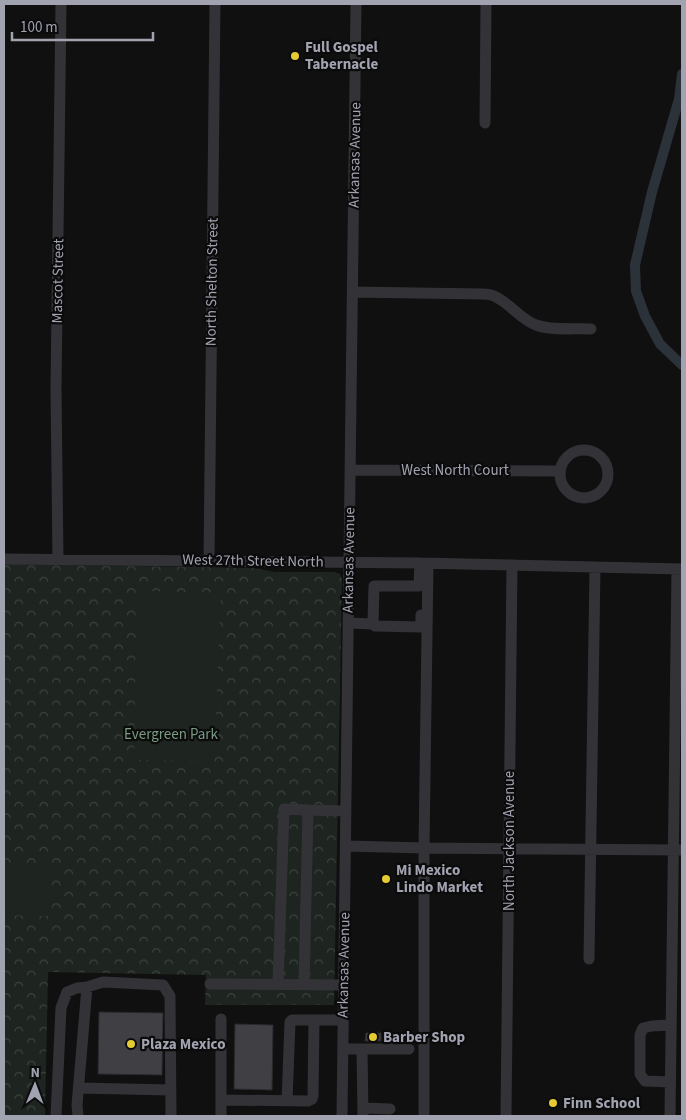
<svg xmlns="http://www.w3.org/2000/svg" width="686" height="1120" viewBox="0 0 686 1120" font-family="'Source Sans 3',sans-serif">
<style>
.park{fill:url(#park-crowns)}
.garden{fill:#1e2520}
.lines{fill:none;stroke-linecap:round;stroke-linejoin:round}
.canal{stroke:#2c323a;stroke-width:10}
.building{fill:#3f3f44;stroke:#2a2a2d}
.minor{stroke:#333337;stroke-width:11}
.poi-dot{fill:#e4cb34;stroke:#0b0b0c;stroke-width:2}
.labels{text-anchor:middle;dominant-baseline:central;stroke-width:4.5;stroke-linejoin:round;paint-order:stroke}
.poi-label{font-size:15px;font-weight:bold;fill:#a2a3b1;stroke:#0b0b0c;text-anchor:start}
.street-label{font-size:15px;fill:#a2a3b1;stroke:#0b0b0c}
.park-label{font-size:15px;fill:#799b82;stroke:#0b0b0c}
</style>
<defs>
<pattern id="park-crowns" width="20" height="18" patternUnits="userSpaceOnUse" patternTransform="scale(1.25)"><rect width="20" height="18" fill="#1e2520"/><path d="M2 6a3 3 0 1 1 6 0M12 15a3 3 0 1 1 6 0" fill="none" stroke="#3c423e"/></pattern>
</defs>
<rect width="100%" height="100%" fill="#101011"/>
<path class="park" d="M 4,564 L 252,568 L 275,572 L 334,572 L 340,574 L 342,579 L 334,1005 L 205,1005 L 206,975 L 48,972 L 45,1115 L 4,1115 Z"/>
<path class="garden" d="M 137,591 L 221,593 L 214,761 L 134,760 Z
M 4,864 L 50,864 L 49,916 L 4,915 Z"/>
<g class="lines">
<path class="canal" d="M 682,74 L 679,99 L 652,192 L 635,265 L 636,291 L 645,316 L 660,344 L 682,365"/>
</g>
<path class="building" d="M 99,1012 L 163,1013 L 162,1075 L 98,1074 Z
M 235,1024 L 273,1025 L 272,1090 L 234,1089 Z
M 366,1033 L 381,1033 L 381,1041 L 365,1041 Z"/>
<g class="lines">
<path class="minor" d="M 485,123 L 486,4
M 353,292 L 482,294 C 486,294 490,294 494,296 C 510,303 520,319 536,325 C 553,331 573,328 591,329
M560 474a24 24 0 1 1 48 0a24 24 0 1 1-48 0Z
M 351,470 L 560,471
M 4,559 L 420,563 L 682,569
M 58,559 L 56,388 L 61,4
M 209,561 L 215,4
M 348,623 L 373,624 L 374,586 L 419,586 L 420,563
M 373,624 L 375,626 L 421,627 L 421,615
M 346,846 L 424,848 L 682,850
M 589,959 L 595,567
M 210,984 L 344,985
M 278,984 L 284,809 L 308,810
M 304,984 L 308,810 L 346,811
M 221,1019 L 221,1116
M 343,1049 L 409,1049
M 362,1049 L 363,1116
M 670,1082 L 645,1081 L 640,1074 L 640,1035 L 643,1028 L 652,1026 L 670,1025
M 79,1088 L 171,1090
M 222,1100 L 308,1101 L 312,1099 L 313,1096 L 314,1020
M 287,1101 L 290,1022 L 292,1020 L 343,1020
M 363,1108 L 390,1109
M 56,1116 L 61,1008 L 67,992 L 77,988 L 87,987
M 78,1116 L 77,1105 L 87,987 L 103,982 L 163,985 L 170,996 L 171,1116
M 342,1116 L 356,4
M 424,1116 L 424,848 L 428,563
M 506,1116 L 512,565
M 670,1116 L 677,569"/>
</g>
<g class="poi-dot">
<circle cx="295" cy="56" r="5"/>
<circle cx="386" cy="879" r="5"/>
<circle cx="373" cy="1037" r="5"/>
<circle cx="131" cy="1044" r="5"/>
<circle cx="553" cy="1103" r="5"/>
</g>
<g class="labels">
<g class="poi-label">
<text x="305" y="47">Full Gospel<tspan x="305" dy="17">Tabernacle</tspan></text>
<text x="396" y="870">Mi Mexico<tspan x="396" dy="17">Lindo Market</tspan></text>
<text x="383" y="1037">Barber Shop</text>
<text x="141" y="1044">Plaza Mexico</text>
<text x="563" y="1103">Finn School</text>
</g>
<g class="street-label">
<text transform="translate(355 155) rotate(-89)">Arkansas Avenue</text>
<text transform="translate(58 281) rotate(-89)">Mascot Street</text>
<text transform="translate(212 282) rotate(-89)">North Shelton Street</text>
<text x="455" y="470">West North Court</text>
<text transform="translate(349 560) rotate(-89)">Arkansas Avenue</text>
<text transform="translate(253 561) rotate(1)">West 27th Street North</text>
<text transform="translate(509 841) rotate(-90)">North Jackson Avenue</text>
<text transform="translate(344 965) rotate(-89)">Arkansas Avenue</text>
</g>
<g class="park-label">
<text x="171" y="734">Evergreen Park</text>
</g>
</g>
<rect width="686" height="1120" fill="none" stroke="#a2a3b1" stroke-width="10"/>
<g transform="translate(35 1085) rotate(1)" stroke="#0b0b0c" stroke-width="4" paint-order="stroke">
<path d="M0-4L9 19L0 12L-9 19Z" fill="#a2a3b1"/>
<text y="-8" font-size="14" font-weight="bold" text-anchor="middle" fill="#a2a3b1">N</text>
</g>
<path d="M12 32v8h141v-8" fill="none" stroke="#a2a3b1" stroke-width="2.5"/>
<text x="20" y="32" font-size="15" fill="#a2a3b1" stroke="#0b0b0c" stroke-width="4" paint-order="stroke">100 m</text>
</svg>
